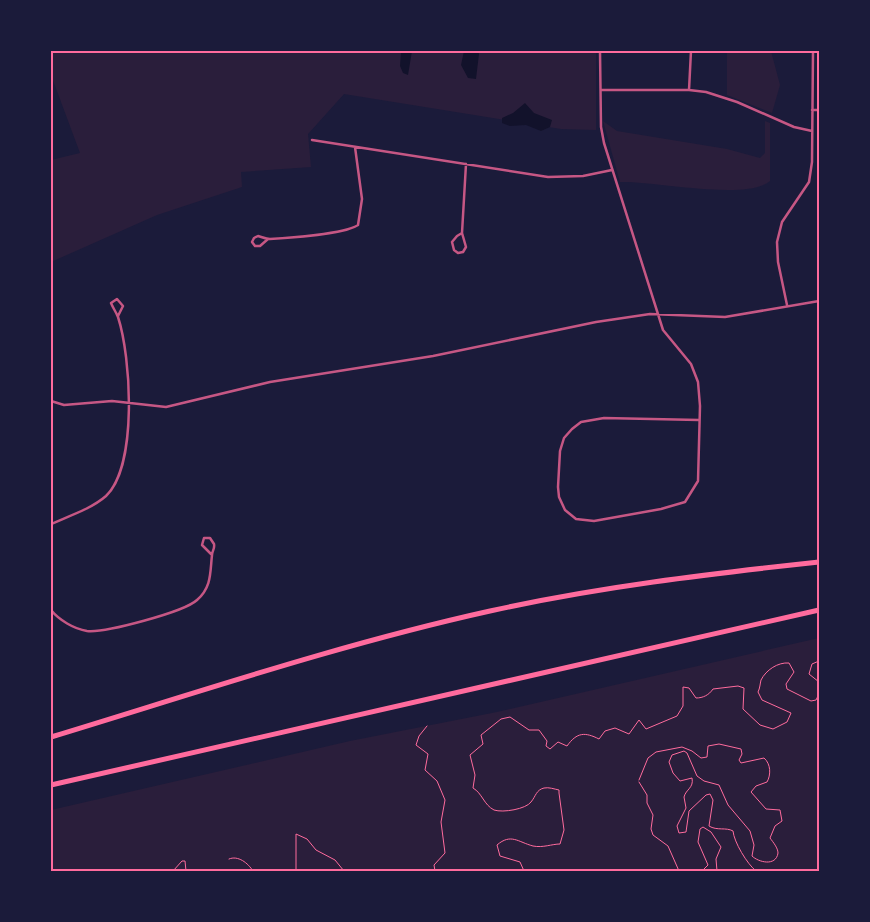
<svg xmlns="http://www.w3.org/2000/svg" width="870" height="922" viewBox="0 0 870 922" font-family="Jost,sans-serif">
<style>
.green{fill:#2a1e3b}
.water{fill:#12122b}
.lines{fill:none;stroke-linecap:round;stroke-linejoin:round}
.path{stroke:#ff6b9d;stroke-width:1}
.minor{stroke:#c65784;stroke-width:2.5}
.motorway{stroke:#ff6b9d;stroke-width:5}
.neatline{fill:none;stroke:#ff6b9d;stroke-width:2}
</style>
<rect width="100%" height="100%" fill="#1b1b3a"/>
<path class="green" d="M 51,51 L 596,51 L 596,130 L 561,129 L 344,94 L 308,134 L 311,167 L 241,172 L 242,187 L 157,215 L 51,262 L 51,160 L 80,153 L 51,75 Z
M 727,51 L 771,51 L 780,85 L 772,113 L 727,95 Z
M 603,121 L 617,131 L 727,149 L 760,158 L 765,153 L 765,121 L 770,123 L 770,181 C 746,201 655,181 620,182 Z
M 819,638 L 819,871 L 51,871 L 51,810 L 350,741 L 497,712 Z"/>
<path class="water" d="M 401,51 L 412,51 L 408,75 L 403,73 L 400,66 Z
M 464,51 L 478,51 L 479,54 L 476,79 L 468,78 L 461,65 Z
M 525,103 L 534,113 L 552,120 L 550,127 L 541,131 L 526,125 L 510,126 L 502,123 L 502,118 L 513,113 Z"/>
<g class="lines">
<path class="path" d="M 819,661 L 812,664 L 809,674 L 819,682
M 427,726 L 419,736 L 416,745 L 428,754 L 425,770 L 437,781 L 445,800 L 441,822 L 445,853 L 434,865 L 435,871
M 639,780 L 648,758 L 656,752 L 682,747 L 692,751 L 701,758 L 707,757 L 708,746 L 719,744 L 741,749 L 742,754 L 739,760 L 741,763 L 764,758 C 771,764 771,775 767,782 L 756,786 L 751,792 L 766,809 L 780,810 L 782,821 L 775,826 L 770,838 C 773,842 778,848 778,853 C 776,867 758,862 752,856 L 754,845 L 750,831 L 728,805 L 719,785 L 704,781 L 697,776 L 687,753 L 684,751 L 672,755 L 669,762 L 673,773 L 680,781 L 692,778 C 694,788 686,789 684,797 L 686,808 L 677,826 L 679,833 L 686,832 L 689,811 L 706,795 L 710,794 L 713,800 L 709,826 C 717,831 726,827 733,831 C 734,842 747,864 756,871
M 639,782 L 647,795 L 647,803 L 653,815 L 651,829 L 653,835 L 668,846 L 679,871
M 229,859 C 238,855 248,863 253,871
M 173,871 L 182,861 L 185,861 L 186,871
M 296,871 L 296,834 L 307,839 L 316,850 L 335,860 L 344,871
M 524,871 L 520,862 L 500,856 L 497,845 C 511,833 518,842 533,846 C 543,848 552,844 560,844 L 564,830 L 559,793 L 559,790 C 554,789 549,787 544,788 C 536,790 536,796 531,802 C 526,809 503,813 494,810 C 484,805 482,793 473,788 L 475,775 L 470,755 L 483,744 L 481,735 L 501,719 L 510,717 L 529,730 L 539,730 L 547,741 L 546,746 L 550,749 L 558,742 L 567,746 C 577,732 585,732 599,739 L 605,731 L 615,728 L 629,734 L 639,720 L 646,729 L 677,716 L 683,706 L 683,687 L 689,688 L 696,698 C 703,698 709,695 713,689 L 738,686 L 744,688 L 743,709 L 760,725 L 773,729 L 787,722 L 791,713 L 762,700 L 758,692 C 760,688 760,684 761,680 C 766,670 778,662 789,663 L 794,672 L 786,684 L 787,689 L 811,701 L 816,700 L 819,694
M 702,871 L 708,865 L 698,842 L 700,829 L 703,827 L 711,832 L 721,847 L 716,859 L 717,871"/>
<path class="minor" d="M 600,51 L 601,127 L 604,143 L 663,330 L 691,364 L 698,382 L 700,406 L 698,481 L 685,502 L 661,509 L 594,521 L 576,519 L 565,510 L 559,497 L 558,487 L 560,451 L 564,438 L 572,429 L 581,422 L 604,418 L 699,420
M 601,90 L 689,90 L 706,92 L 737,102 L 794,127 L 812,131
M 689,90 L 691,51
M 812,110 L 819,110
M 312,140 L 548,177 L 583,176 L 612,170
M 462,233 L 457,236 L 452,242 L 454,250 L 458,253 L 463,252 L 466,247 L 462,233 L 466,164
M 268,239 L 260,246 L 255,246 L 252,242 L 254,238 L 258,236 C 262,237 266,239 270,239 C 287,238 345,234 358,225 L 362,199 L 355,147
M 787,305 L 778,262 L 777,242 L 782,222 L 809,182 L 812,162 L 813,51
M 51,401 L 64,405 L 112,401 L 166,407 L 270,382 L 433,356 L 596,322 L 650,314 L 725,317 L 819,301
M 51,524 C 69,516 91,509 106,496 C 138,465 131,357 118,317 C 116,312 113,308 111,303 L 117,299 L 123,306 L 118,316
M 51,610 C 59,620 74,629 87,631 C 105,633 184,612 197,600 C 212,587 210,572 212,555 C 212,551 215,549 214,544 L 210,538 L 204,538 L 202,545 L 211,554"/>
<path class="motorway" d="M 51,737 C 196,693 341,644 490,611 C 598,587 708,574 819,562
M 51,785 L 819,610"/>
</g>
<rect width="870" height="922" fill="none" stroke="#1b1b3a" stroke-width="105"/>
<rect x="52" y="52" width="766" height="818" class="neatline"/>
</svg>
